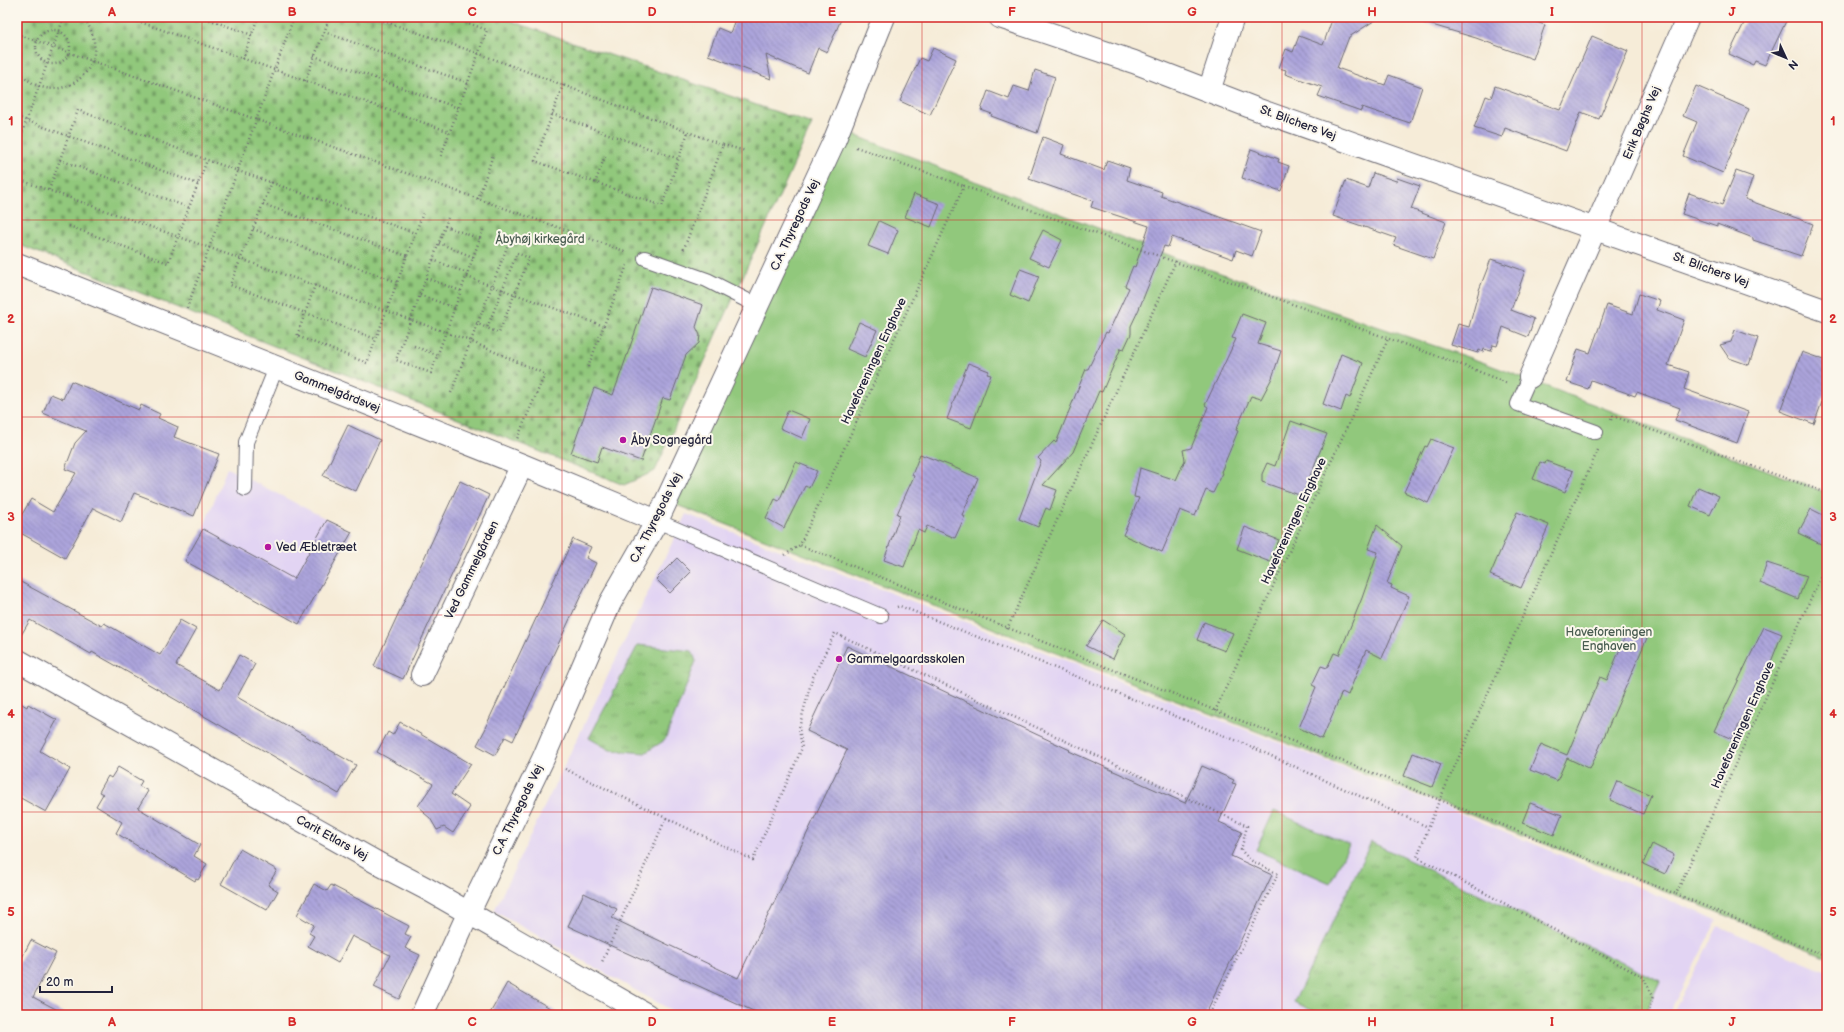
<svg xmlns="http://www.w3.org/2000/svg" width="1844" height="1032" viewBox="0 0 1844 1032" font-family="'Balsamiq Sans',sans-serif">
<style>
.built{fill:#e2d4f3}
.grass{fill:url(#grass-tufts);stroke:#5a755b}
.cemetery{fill:url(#cemetery-stones);stroke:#5a755b}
.garden{fill:#91c87b;stroke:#5a755b}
.building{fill:url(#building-back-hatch)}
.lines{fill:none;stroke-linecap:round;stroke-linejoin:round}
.service-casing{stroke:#6c6972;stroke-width:16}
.minor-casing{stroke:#6c6972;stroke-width:24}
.path{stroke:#6c6972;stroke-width:2.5;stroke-dasharray:1 3;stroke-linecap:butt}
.service{stroke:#fff;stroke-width:14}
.minor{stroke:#fff;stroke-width:22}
.grid{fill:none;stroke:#d62828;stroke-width:1;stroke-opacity:0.55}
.poi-dot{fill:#b5179e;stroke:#fbf7ec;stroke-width:1.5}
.labels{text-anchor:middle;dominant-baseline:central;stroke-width:4;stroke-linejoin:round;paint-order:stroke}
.street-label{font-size:12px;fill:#22223b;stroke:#fbf7ec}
.park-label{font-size:12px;fill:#495c51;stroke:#fbf7ec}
.poi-label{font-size:12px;fill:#22223b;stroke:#fbf7ec;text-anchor:start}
.neatline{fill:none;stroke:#d62828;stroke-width:1.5}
.grid-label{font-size:13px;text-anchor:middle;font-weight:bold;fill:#d62828}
</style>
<defs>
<pattern id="grass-tufts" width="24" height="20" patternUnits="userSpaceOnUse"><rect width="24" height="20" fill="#91c87b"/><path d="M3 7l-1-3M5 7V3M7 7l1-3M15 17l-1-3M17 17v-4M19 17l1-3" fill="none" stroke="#76a266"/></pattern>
<pattern id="cemetery-stones" width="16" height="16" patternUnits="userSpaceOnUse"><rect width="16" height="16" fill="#91c87b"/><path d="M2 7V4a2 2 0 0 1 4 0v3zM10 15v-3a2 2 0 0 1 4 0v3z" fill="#76a266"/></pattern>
<pattern id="building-back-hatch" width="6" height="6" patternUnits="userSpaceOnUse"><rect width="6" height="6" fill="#aca4db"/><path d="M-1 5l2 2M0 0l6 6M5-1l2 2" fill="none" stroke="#8c85b3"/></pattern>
</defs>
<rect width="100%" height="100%" fill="#fbf7ec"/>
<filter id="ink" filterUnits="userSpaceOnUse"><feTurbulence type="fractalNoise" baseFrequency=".025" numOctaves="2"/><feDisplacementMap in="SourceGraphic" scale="8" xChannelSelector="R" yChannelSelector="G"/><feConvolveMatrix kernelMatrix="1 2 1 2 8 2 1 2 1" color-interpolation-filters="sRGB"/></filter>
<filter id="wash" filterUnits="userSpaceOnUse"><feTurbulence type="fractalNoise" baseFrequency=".012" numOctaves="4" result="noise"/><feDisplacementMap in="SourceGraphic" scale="16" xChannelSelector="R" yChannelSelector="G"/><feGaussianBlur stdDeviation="0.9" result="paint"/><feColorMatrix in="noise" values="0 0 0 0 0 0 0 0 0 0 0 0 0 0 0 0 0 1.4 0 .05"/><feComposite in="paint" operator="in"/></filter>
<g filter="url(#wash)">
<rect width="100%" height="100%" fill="#f6ecd8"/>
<path class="built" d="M 227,468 L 352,532 L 299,624 L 185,561 L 203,529 Z
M 686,514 L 1438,804 L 1717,920 L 1668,1015 L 680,1015 L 494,911 Z
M 1718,926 L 1827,971 L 1827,1015 L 1672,1015 Z"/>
<path class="grass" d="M 638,645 L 692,651 L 696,661 L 665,740 L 645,753 L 610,750 L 589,738 Z
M 1371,842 L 1660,981 L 1644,1015 L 1322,1015 L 1294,1002 Z"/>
<path class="cemetery" d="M 17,17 L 499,17 L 812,124 L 655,471 L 624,485 L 17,244 Z"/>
<path class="garden" d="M 841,130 L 1179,259 L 1482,362 L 1827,493 L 1827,957 L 1676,895 L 669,502 Z
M 1274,811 L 1349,845 L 1330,883 L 1256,850 Z"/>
<g id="blocks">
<path class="building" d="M 736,17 L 842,17 L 827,52 L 818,48 L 808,73 L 766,55 L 771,79 L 708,55 L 718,28 L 730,33 Z
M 1333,17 L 1380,17 L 1349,37 L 1337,68 L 1385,85 L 1389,75 L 1422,87 L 1410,123 L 1362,107 L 1361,111 L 1318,96 L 1322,87 L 1285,74 L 1286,70 L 1279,68 L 1286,49 L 1293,52 L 1299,36 L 1323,45 Z
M 1423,17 L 1522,17 L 1545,25 L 1533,59 L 1476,38 L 1422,22 Z
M 1747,17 L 1788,17 L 1765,65 L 1755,61 L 1753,65 L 1729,54 Z
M 1592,36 L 1628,51 L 1599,119 L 1581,112 L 1566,151 L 1505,128 L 1502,137 L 1474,128 L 1486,96 L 1491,98 L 1495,86 L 1560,110 Z
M 933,48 L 956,59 L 930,115 L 900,101 L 920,58 L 927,61 Z
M 1035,70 L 1055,77 L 1037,133 L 991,116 L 992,114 L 981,110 L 988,91 L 1009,99 L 1014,86 L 1029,91 Z
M 1696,86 L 1749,109 L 1730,153 L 1732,153 L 1723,173 L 1683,156 L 1697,122 L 1683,116 Z
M 1043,137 L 1064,145 L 1061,154 L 1104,170 L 1107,160 L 1130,168 L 1127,180 L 1162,192 L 1161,196 L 1261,232 L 1252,256 L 1236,250 L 1233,259 L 1172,237 L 1168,247 L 1164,246 L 1139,309 L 1131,326 L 1131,334 L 1124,349 L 1121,348 L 1102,392 L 1099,391 L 1073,452 L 1043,485 L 1057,490 L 1050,510 L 1046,508 L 1038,527 L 1019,519 L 1041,461 L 1038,458 L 1054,441 L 1056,443 L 1086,369 L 1088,369 L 1106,332 L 1108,333 L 1129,288 L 1125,286 L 1133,266 L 1135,267 L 1149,226 L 1091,207 L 1093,201 L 1029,179 Z
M 1251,149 L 1279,159 L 1278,162 L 1289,166 L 1281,191 L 1242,178 Z
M 1736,171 L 1753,177 L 1745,199 L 1813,224 L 1801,256 L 1753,240 L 1753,238 L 1717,224 L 1717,226 L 1682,214 L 1689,193 L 1722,205 Z
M 1373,173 L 1396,181 L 1397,178 L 1420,186 L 1411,209 L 1446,222 L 1433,259 L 1393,245 L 1396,238 L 1333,216 L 1346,180 L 1368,188 Z
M 914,194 L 940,204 L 931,227 L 905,217 Z
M 879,221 L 898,230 L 888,254 L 868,246 Z
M 1043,230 L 1062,240 L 1049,267 L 1029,258 Z
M 1491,259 L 1525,271 L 1511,310 L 1534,319 L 1528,337 L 1503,327 L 1497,346 L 1493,345 L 1491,351 L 1484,349 L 1483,352 L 1479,350 L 1478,353 L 1451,345 L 1458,324 L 1469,327 L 1479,290 Z
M 1020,269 L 1039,276 L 1028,303 L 1010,295 Z
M 651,287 L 703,305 L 696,327 L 700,335 L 699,343 L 686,355 L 670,400 L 663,398 L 641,461 L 602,447 L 597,462 L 571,453 L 594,388 L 613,395 Z
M 1639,294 L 1660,301 L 1657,310 L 1684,320 L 1668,365 L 1689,372 L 1684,389 L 1748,412 L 1737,443 L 1675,420 L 1680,408 L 1637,392 L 1635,396 L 1591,380 L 1588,389 L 1567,382 L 1578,349 L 1590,353 L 1607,305 L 1633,314 Z
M 1242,314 L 1266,323 L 1258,344 L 1281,351 L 1272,378 L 1261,399 L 1251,396 L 1236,430 L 1238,431 L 1221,472 L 1223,473 L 1213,493 L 1206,490 L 1195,516 L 1180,510 L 1162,552 L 1123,535 L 1139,498 L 1134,497 L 1140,468 L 1176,480 L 1185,460 L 1183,450 L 1191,448 L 1208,407 L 1205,405 L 1236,339 L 1232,338 Z
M 859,322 L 877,330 L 865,357 L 847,349 Z
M 1735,330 L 1758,338 L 1749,365 L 1729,358 L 1720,345 L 1731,342 Z
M 1802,352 L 1827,361 L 1827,388 L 1814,424 L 1780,411 Z
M 1341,354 L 1363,363 L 1350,398 L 1346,396 L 1341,411 L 1323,404 Z
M 968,363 L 989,371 L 987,374 L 991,375 L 971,428 L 947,419 Z
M 71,381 L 139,410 L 141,405 L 160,414 L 158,418 L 178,427 L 174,437 L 219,454 L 194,516 L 134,493 L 121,522 L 93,508 L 65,558 L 17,531 L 17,523 L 31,499 L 53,512 L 76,473 L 65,469 L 75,443 L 86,431 L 43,413 L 51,394 L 63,399 Z
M 788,410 L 810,419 L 802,438 L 780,428 Z
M 1291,421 L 1327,434 L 1302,496 L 1262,482 L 1262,474 L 1267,463 L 1275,466 Z
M 348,425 L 380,440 L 356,491 L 323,476 Z
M 1431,439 L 1454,448 L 1428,503 L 1404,492 L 1425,446 L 1427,447 Z
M 920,454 L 951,466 L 978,478 L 962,515 L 965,516 L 955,538 L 927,526 L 924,533 L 918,530 L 904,567 L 884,560 L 900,515 L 897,514 L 914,476 L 912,475 Z
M 1546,461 L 1573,471 L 1565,492 L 1533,479 L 1540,462 L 1545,464 Z
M 796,462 L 817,471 L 809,488 L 805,486 L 784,528 L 766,518 L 775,499 L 779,501 Z
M 460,481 L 489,495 L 403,679 L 374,666 Z
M 1698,487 L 1719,496 L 1710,515 L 1690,506 Z
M 1811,509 L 1827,517 L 1827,547 L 1798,533 Z
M 1517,512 L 1549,525 L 1521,588 L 1490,575 Z
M 327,520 L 352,532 L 299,624 L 185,561 L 203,529 L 294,579 Z
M 1377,525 L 1402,546 L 1387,583 L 1392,585 L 1391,588 L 1409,596 L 1382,658 L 1366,650 L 1348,695 L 1342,692 L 1322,739 L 1299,728 L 1316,687 L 1312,685 L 1321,666 L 1327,668 L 1334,653 L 1339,655 L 1362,598 L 1378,552 L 1368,549 Z
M 1245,527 L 1279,540 L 1270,562 L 1237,549 Z
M 573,539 L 591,547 L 586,558 L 596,563 L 513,741 L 505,737 L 495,755 L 477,745 L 486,728 L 485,728 Z
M 677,558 L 691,572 L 670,593 L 656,579 Z
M 1767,563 L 1807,576 L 1798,599 L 1760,583 Z
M 17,580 L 102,626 L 104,623 L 160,655 L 180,620 L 196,629 L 176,665 L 220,690 L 239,655 L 255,664 L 237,697 L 356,765 L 339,794 L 152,686 L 92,652 L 91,654 L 30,620 L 17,642 Z
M 1103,620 L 1125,634 L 1113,659 L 1086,646 Z
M 1204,622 L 1233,633 L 1225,651 L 1197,640 Z
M 1764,627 L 1782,634 L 1765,677 L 1758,692 L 1756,691 L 1732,739 L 1714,731 Z
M 1628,630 L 1647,638 L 1590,769 L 1567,758 L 1557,781 L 1530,770 L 1541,744 L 1567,755 L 1600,677 L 1607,680 Z
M 847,646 L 1070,750 L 1069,751 L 1185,803 L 1202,766 L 1234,780 L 1232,783 L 1236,784 L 1219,822 L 1242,832 L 1231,856 L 1272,875 L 1205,1015 L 762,1015 L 568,926 L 584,893 L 617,909 L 612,918 L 738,978 L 847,750 L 807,731 Z
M 17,701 L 27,707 L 28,704 L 57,720 L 40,751 L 70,769 L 46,812 L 17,796 Z
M 400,722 L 471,764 L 451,794 L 470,807 L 453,833 L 444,827 L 437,830 L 430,818 L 424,813 L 425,812 L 418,806 L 433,784 L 377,752 L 388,732 L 393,735 Z
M 1413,753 L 1441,764 L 1432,787 L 1404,776 Z
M 118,767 L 142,781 L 139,786 L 148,791 L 138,808 L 200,845 L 194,856 L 207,864 L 198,880 L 196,879 L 195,881 L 116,833 L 122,822 L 96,806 L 103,794 L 99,792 L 108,776 L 111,778 Z
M 1618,781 L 1651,795 L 1643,814 L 1610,800 Z
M 1530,803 L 1562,815 L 1554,835 L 1522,823 Z
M 1652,844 L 1674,855 L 1665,874 L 1643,864 Z
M 240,849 L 277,870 L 268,885 L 278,891 L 267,910 L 221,884 Z
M 314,884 L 327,891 L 331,885 L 409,926 L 405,934 L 411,937 L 405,948 L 420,955 L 399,999 L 374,987 L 390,955 L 352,936 L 338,963 L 308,946 L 314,936 L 309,933 L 314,925 L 297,915 Z
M 31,940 L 56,953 L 33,997 L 67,1015 L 17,1015 L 17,967 Z
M 507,983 L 562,1015 L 489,1015 Z"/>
</g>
</g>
<g filter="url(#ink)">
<use href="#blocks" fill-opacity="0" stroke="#6c6972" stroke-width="1"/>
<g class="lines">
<defs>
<path id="service" d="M 645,258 L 707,280 L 758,306
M 1530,377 L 1518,404 L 1596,432
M 245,489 L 246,442 L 276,368
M 657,521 L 881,616"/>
<path id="minor" d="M 1000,17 L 1134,62 L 1256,109 L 1827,311
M 1209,91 L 1233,17
M 17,264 L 522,465 L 657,521
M 1530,377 L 1688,17
M 17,660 L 381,865 L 427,889 L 647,1015
M 422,675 L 522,465
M 422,1015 L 468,914 L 543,759 L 610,603 L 657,521 L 835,139 L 884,17"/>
</defs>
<use href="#service" class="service-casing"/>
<use href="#minor" class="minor-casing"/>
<path class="path" d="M 126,17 L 450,132
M 202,17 L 252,35
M 372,17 L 480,54 L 723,145 L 683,251
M 17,25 L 23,17
M36 47a17 17 0 1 1 34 0a17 17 0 1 1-34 0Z
M 324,32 L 468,83
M 17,34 L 627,252
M 314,56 L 458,108
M 243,59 L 258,17
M 17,69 C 55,118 121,66 83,17
M 305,81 L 330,17
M 563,85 L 535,161 L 662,206 L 688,132
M 552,114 L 679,159
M 17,117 L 198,184
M 723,145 L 746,151
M 17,147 L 64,17
M 856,147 L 964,186
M 441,156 L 487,30 L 452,17
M 60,160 L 190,208
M 17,179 L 470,341 L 545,374 L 517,439
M 272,182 L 230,285 L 376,339
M 595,183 L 605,156
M 49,190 L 78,110 L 207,160 L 415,233
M 478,199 L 493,155
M 263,204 L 407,256
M 448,218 L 396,360 L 431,373 L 483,230
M 69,226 L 168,263 L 207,160
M 445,226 L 480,239
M 253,229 L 397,282
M 439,243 L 473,257
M 517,253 L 529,258 L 499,333 L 487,328 Z
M 433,260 L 467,273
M 467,277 L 604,326
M 426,278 L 461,291
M 315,285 L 297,336 L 367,363 L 423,213
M 420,295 L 455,308
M 187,308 L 294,17
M 476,323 L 487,328
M 414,346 L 437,355
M 588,367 L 627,265
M 1506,383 L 1473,369 L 964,186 L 800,545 L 1676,894
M 451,393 L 510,239
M 1611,420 L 1613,416 L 1827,493
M 1598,450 L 1439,801 L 1417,857 L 1643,977 L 1653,996 L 1647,1015
M 785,555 L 800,545
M 1827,563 L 1676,894 L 1827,957
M 897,607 L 900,606 L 1245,744 L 1428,827
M 1007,629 L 1176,261
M 1215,711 L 1388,339
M 565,769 L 666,818 L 602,962
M 666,818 L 753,860 L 802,748 L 799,728 L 812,679 L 835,633 L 1247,826 L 1241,850 L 1250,860 L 1278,874 L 1209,1015"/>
<use href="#service" class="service"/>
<use href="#minor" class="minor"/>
</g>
</g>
<path class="grid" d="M 202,17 L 202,1015M 382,17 L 382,1015M 562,17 L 562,1015M 742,17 L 742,1015M 922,17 L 922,1015M 1102,17 L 1102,1015M 1282,17 L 1282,1015M 1462,17 L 1462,1015M 1642,17 L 1642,1015M 17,220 L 1827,220M 17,417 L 1827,417M 17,615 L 1827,615M 17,812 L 1827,812"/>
<g class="poi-dot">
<circle cx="623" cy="440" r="4"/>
<circle cx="268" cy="547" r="4"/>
<circle cx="839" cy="659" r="4"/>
</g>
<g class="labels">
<g class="street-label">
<text transform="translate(1298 123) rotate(20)">St. Blichers Vej</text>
<text transform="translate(1642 123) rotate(-67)">Erik Bøghs Vej</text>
<text transform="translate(795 225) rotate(-65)">C.A. Thyregods Vej</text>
<text transform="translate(1711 270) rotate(20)">St. Blichers Vej</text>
<text transform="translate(874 361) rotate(-65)">Haveforeningen Enghave</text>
<text transform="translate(337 392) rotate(22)">Gammelgårdsvej</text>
<text transform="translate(656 518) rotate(-63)">C.A. Thyregods Vej</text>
<text transform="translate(1294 521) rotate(-65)">Haveforeningen Enghave</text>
<text transform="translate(472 570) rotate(-64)">Ved Gammelgården</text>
<text transform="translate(1743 725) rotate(-66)">Haveforeningen Enghave</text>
<text transform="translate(518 810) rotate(-64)">C.A. Thyregods Vej</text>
<text transform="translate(332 838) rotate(29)">Carit Etlars Vej</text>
</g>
<g class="park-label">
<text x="540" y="239">Åbyhøj kirkegård</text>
<text x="1609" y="632">Haveforeningen<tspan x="1609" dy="14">Enghaven</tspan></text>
</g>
<g class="poi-label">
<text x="631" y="440">Åby Sognegård</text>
<text x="276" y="547">Ved Æbletræet</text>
<text x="847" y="659">Gammelgaardsskolen</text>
</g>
</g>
<rect width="1844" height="1032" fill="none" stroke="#fbf7ec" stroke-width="44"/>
<g transform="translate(1786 58) rotate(134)" stroke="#fbf7ec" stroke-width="3" paint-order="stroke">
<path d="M0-3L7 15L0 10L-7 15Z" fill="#22223b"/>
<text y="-6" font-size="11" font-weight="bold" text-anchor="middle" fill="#22223b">N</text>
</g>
<path d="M40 986v6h72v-6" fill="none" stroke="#22223b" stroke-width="2"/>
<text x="46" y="986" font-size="12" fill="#22223b" stroke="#fbf7ec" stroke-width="3" paint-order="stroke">20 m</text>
<rect x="22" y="22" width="1800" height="988" class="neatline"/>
<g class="grid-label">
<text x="112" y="16">A</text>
<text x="292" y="16">B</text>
<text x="472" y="16">C</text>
<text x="652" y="16">D</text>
<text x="832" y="16">E</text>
<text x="1012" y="16">F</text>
<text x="1192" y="16">G</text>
<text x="1372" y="16">H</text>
<text x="1552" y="16">I</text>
<text x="1732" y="16">J</text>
<text x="11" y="125">1</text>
<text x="1833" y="125">1</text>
<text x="11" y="323">2</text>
<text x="1833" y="323">2</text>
<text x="11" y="521">3</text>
<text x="1833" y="521">3</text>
<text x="11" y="718">4</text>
<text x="1833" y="718">4</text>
<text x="11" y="916">5</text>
<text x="1833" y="916">5</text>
<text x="112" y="1026">A</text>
<text x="292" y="1026">B</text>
<text x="472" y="1026">C</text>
<text x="652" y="1026">D</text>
<text x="832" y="1026">E</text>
<text x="1012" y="1026">F</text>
<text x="1192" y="1026">G</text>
<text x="1372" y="1026">H</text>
<text x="1552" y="1026">I</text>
<text x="1732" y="1026">J</text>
</g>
</svg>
